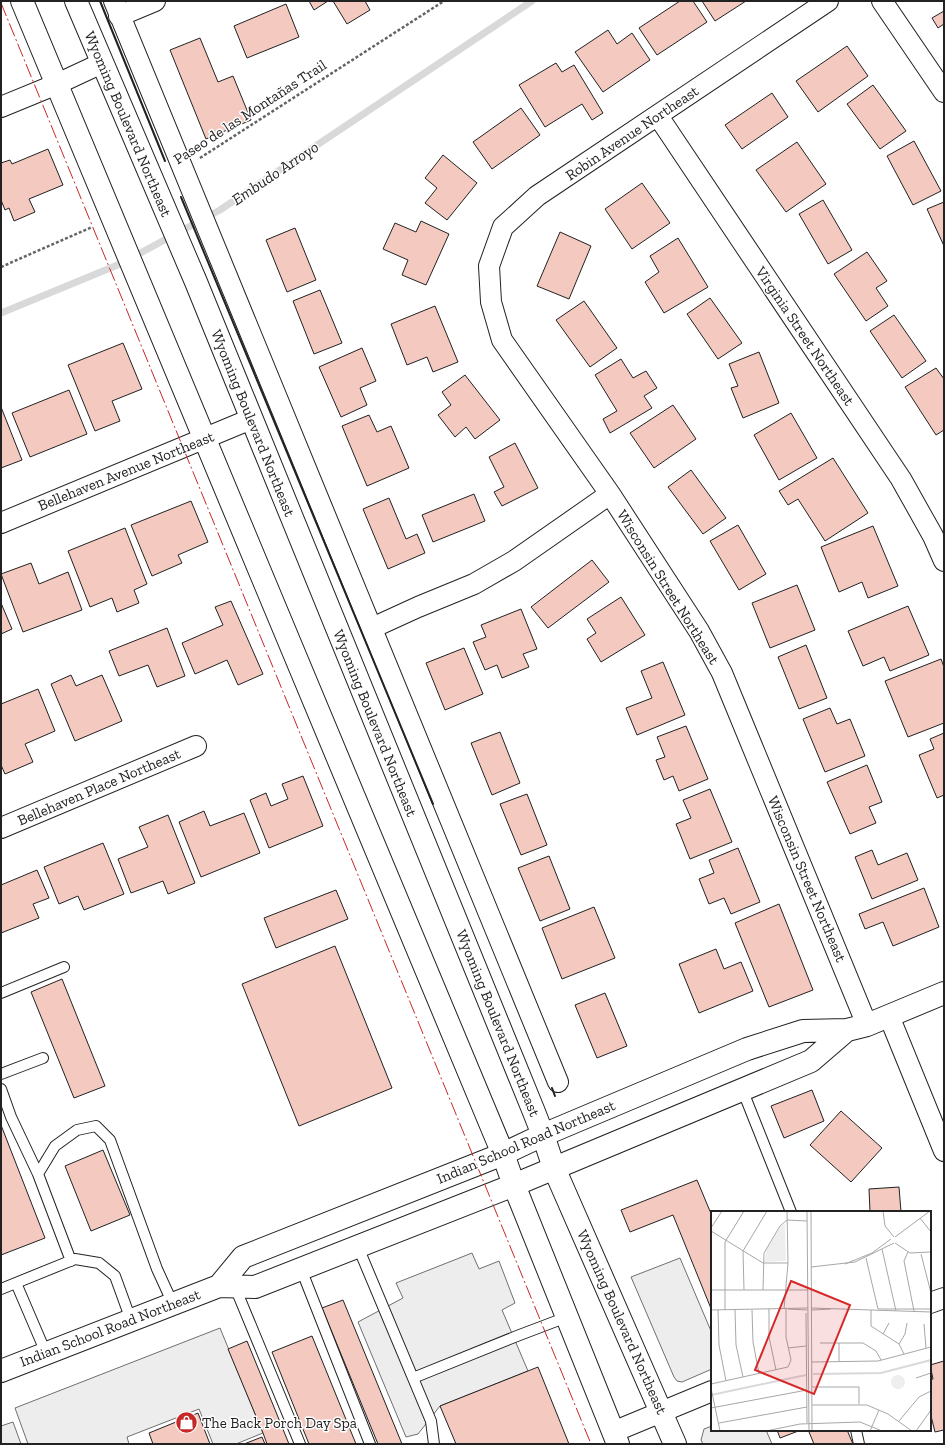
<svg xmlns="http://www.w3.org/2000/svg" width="945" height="1445" viewBox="0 0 945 1445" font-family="'Zilla Slab',serif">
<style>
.parking{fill:#ededed;stroke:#6f6f6f}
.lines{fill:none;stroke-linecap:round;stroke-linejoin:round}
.stream{stroke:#d9d9d9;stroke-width:7}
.building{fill:#f3c9c0;stroke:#222}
.service-casing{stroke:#222;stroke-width:12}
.minor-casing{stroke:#222;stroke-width:22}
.tertiary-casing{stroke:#222;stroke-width:24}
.secondary-casing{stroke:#222;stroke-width:24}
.path{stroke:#646464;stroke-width:2.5;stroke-dasharray:3 2;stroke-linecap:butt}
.service{stroke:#fff;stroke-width:10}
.minor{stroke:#fff;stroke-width:20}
.tertiary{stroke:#fff;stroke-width:22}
.secondary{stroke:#fff;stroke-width:22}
.wall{stroke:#222;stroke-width:2}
.power{stroke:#c62828;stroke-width:1;stroke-dasharray:14 3 2 3;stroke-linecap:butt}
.labels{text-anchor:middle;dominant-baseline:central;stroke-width:3;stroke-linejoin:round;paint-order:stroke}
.street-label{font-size:15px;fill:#222;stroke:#fff}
.poi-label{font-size:15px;fill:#222;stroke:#fff;text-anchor:start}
.water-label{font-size:16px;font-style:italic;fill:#222;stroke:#fff}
.inset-river{fill:none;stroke:#d9d9d9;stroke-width:2}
.inset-road{fill:none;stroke:#a7a7a7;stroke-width:1}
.view{fill:#d62828;fill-opacity:0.15;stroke:#d62828;stroke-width:2}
.inset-edge{fill:none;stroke:#222;stroke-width:2}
</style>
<rect width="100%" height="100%" fill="#fff"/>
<path class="parking" d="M 472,1253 L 479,1269 L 499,1261 L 515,1303 L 502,1310 L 528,1371 L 440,1406 L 418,1434 L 406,1437 L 358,1322 L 403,1298 L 396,1283 Z
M 680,1258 L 711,1331 L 712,1331 L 712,1369 L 682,1382 L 677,1381 L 674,1377 L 631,1277 Z
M 220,1328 L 263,1433 L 236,1444 L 213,1444 L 199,1409 L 127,1437 L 129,1444 L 28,1444 L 15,1408 Z
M 13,1422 L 21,1444 L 1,1444 L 1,1426 Z
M 712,1426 L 712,1430 L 766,1430 L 772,1444 L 703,1444 L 701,1440 L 704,1429 Z"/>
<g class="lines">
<path class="stream" d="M 1,313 L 120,264 L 220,210 L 532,1"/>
</g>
<path class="building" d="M 309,1 L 328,1 L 314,10 Z
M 333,1 L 365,1 L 370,10 L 347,24 Z
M 680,1 L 693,1 L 707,22 L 657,55 L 639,28 Z
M 702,1 L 746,1 L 715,21 Z
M 286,4 L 299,37 L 247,58 L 234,26 Z
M 944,11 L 944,24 L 938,28 L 932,18 Z
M 608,30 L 617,44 L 632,33 L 650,60 L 603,92 L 575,52 Z
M 200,38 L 218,82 L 233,76 L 251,120 L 206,139 L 170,50 Z
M 847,46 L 868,76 L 818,112 L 796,81 Z
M 556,63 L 562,72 L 574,65 L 603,113 L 592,120 L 582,104 L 545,127 L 519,85 Z
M 873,85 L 906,131 L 880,149 L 847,104 Z
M 772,93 L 788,117 L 742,149 L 725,125 Z
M 521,108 L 540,135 L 492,169 L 473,142 Z
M 914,141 L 941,191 L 913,205 L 887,156 Z
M 797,142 L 826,184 L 786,212 L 756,170 Z
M 48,149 L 63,185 L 29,199 L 35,212 L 14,221 L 9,208 L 5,210 L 1,200 L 1,163 L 10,160 L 12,164 Z
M 443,155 L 477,183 L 447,220 L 425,203 L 437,188 L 425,178 Z
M 642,183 L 670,223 L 632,249 L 605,209 Z
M 823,200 L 852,250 L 828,264 L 799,214 Z
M 944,202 L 944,246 L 927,209 Z
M 421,221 L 449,234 L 426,285 L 402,275 L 408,260 L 383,249 L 395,223 L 416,232 Z
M 295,228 L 316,280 L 287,292 L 266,240 Z
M 560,232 L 591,246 L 569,299 L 537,286 Z
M 678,238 L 708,287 L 664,313 L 645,282 L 659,272 L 650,256 Z
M 867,252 L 887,281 L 876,288 L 888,306 L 866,321 L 834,274 Z
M 320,290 L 342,343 L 314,354 L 293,301 Z
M 710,298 L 742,343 L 718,359 L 687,314 Z
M 584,301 L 617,348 L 590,367 L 556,320 Z
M 435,306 L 458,362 L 433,372 L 427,357 L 407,365 L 391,324 Z
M 894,315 L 926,361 L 902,378 L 870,331 Z
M 123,343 L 142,389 L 112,401 L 120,421 L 95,431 L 68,365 Z
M 362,348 L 376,381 L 360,388 L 367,405 L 341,417 L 319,367 Z
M 759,352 L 779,403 L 743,418 L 731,388 L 738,386 L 729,364 Z
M 621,359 L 633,378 L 646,371 L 657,388 L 644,396 L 652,408 L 610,433 L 603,419 L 617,411 L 595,375 Z
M 936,368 L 944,379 L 944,430 L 936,435 L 905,387 Z
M 465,375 L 500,420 L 475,439 L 466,427 L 455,437 L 438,415 L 451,405 L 442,392 Z
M 69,390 L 87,434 L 30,457 L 12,413 Z
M 673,405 L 696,439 L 654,468 L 630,433 Z
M 1,407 L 22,460 L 1,468 Z
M 791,413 L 817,458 L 779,480 L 754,435 Z
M 369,415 L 377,432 L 391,426 L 409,468 L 367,486 L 342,426 Z
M 515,443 L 538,488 L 502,506 L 494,492 L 504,487 L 489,457 Z
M 833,458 L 868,513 L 825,541 L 798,499 L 788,505 L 779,491 Z
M 691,470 L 726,518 L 703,534 L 668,487 Z
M 474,494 L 485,521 L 433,542 L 422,515 Z
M 389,498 L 406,539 L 417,534 L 425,553 L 388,569 L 363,509 Z
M 191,501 L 208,542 L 178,555 L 182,563 L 152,576 L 131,525 Z
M 738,525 L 766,574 L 739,590 L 710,541 Z
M 873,526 L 898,586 L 868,598 L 862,582 L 839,592 L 821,547 Z
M 125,528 L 147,584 L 134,590 L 139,603 L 117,612 L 112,598 L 90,607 L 68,551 Z
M 592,560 L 609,582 L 548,628 L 531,607 Z
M 31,563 L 39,584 L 68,572 L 82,610 L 23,632 L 1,574 Z
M 797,585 L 815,630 L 770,648 L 752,603 Z
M 621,597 L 645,635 L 601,662 L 587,639 L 596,633 L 587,619 Z
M 231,601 L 263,674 L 238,685 L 227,660 L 195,674 L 182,643 L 223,625 L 215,607 Z
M 1,603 L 12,629 L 1,634 Z
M 908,606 L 929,655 L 890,671 L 884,657 L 863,666 L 848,631 Z
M 521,609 L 537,649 L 523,654 L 529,667 L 502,678 L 497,665 L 485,670 L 473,642 L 486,637 L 481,625 Z
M 167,628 L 185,676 L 157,687 L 148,665 L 119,676 L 109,651 Z
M 806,645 L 827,698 L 799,709 L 778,657 Z
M 464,648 L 483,694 L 445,710 L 426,663 Z
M 941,659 L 944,667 L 944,723 L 908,737 L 885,681 Z
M 663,662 L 685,715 L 637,735 L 626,708 L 652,698 L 641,671 Z
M 71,675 L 76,686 L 102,675 L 122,721 L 75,741 L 51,684 Z
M 38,689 L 55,731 L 25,744 L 33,762 L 5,774 L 1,765 L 1,704 Z
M 830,708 L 837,724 L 850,719 L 865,756 L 825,772 L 803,719 Z
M 686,726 L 708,779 L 679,791 L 673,776 L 664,780 L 656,760 L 665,757 L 657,737 Z
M 500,732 L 520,783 L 492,795 L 471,743 Z
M 944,733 L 944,795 L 937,798 L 919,755 L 934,749 L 930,739 Z
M 867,765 L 882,802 L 869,807 L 876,823 L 850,834 L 827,782 Z
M 303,776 L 323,826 L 269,848 L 250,800 L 266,793 L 271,806 L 288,799 L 282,784 Z
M 710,789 L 732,842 L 690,859 L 676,824 L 691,818 L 683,800 Z
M 527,794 L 547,845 L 521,855 L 500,804 Z
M 204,811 L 210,826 L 244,813 L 260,853 L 201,877 L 179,822 Z
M 168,815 L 195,883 L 168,894 L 163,881 L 131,893 L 118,859 L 148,847 L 139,827 Z
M 103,843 L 124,894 L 84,910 L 78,896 L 59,904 L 44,867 Z
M 738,848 L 760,902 L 731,914 L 724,898 L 709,904 L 699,879 L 714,873 L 709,860 Z
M 872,850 L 878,865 L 907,853 L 918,880 L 872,899 L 855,857 Z
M 549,856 L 570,909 L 540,921 L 518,868 Z
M 37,870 L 49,898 L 33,904 L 39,918 L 1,933 L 1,885 Z
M 924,888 L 939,927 L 893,946 L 883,922 L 865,929 L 859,914 Z
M 336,890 L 348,919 L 276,948 L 264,918 Z
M 779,904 L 813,990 L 769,1007 L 735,923 Z
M 594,907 L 615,958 L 562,979 L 542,928 Z
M 335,946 L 392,1088 L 299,1126 L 242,984 Z
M 716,949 L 724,969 L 741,962 L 753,991 L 699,1013 L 679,964 Z
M 62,979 L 105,1086 L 74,1098 L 31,992 Z
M 605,993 L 627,1046 L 597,1058 L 575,1005 Z
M 812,1090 L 824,1121 L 784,1138 L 771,1106 Z
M 841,1111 L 882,1148 L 851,1182 L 810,1145 Z
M 1,1125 L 45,1238 L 1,1255 Z
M 103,1150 L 130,1215 L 91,1231 L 65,1166 Z
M 697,1180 L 712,1216 L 712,1311 L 673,1215 L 630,1232 L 621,1210 Z
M 899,1187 L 901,1212 L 870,1212 L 869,1189 Z
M 343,1300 L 402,1444 L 378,1444 L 322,1308 Z
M 312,1336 L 356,1444 L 309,1444 L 272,1352 Z
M 247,1341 L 289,1444 L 267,1444 L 263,1433 L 228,1349 Z
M 944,1361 L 944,1430 L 935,1432 L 930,1412 L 930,1380 L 933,1379 L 930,1365 Z
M 538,1367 L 569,1444 L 456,1444 L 440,1406 Z
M 198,1413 L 210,1444 L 153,1444 L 149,1433 Z
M 777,1430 L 801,1430 L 780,1438 Z
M 813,1430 L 847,1430 L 853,1444 L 814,1444 L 809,1432 Z
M 262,1437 L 265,1444 L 244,1444 Z"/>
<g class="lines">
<defs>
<path id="service" d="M 1,993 L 64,967
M 1,1074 L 43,1058
M 1,1089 L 11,1117 L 38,1174 L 71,1261
M 742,1089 L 791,1212
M 38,1174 L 55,1146 L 77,1130 L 96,1126 L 110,1140 L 157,1269 L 173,1304
M 358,1247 L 431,1421 L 434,1444
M 301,1269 L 370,1444
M 16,1283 L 46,1353
M 235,1287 L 300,1444
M 1,1289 L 75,1259 L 99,1263 L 115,1276 L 131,1320
M 413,1378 L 517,1336 L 567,1317
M 856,1430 L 859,1444"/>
<path id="minor" d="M 114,1 L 558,1082
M 828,1 L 537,196 L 503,227 L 489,266 L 491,302 L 502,340 L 610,494 L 699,631 L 722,673 L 867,1025
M 882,1 L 944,92
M 119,16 L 155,1
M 1,107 L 57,84 L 102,63
M 658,116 L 901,479 L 933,536 L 944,561
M 1,523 L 251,419
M 372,628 L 418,607 L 474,584 L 514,561 L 610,494
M 1,828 L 196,746
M 889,1016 L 944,1151
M 930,1303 L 944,1298
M 613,1432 L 712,1391"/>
<path id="tertiary" d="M 219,1286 L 243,1257 L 503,1154 L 543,1135 L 747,1049 L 803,1031 L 847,1030 L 867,1025 L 944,993
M 1,1371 L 219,1286 L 255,1287 L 514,1185 L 811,1061 L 847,1030"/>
<path id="secondary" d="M 22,1 L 503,1154 L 514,1185 L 618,1444
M 76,1 L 196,282 L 534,1112 L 543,1135 L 554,1168 L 675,1444"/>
</defs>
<use href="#service" class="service-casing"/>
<use href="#minor" class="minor-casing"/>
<use href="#tertiary" class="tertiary-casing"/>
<use href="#secondary" class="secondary-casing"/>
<path class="path" d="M 200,158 L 444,1
M 1,267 L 92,227"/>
<use href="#service" class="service"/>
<use href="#minor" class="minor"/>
<use href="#tertiary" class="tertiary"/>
<use href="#secondary" class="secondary"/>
<path class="wall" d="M 100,1 L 165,161
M 181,197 L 433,804
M 552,1088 L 555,1096"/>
<path class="power" d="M 1,3 L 591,1444"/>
</g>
<defs>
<symbol id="shop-disc" viewBox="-11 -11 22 22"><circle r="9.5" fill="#c62828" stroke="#fff"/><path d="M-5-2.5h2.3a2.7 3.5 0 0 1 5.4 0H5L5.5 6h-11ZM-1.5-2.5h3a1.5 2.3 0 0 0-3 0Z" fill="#fff"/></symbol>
</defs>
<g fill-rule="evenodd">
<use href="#shop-disc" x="174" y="1410" width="25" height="25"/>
</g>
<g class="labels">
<g class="street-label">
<text transform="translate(250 112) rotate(-33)">Paseo de las Montañas Trail</text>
<text transform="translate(128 124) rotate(67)">Wyoming Boulevard Northeast</text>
<text transform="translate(632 133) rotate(-34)">Robin Avenue Northeast</text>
<text transform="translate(805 336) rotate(56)">Virginia Street Northeast</text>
<text transform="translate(253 423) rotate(68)">Wyoming Boulevard Northeast</text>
<text transform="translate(126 471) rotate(-22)">Bellehaven Avenue Northeast</text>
<text transform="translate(668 587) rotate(58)">Wisconsin Street Northeast</text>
<text transform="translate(375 723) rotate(68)">Wyoming Boulevard Northeast</text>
<text transform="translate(99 787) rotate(-23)">Bellehaven Place Northeast</text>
<text transform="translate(807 879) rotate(67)">Wisconsin Street Northeast</text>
<text transform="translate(498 1023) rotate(68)">Wyoming Boulevard Northeast</text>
<text transform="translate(526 1142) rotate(-23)">Indian School Road Northeast</text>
<text transform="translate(622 1322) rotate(66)">Wyoming Boulevard Northeast</text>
<text transform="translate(110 1328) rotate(-21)">Indian School Road Northeast</text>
</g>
<g class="poi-label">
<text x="202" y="1423">The Back Porch Day Spa</text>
</g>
<g class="water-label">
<text transform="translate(275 173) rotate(-34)">Embudo Arroyo</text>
</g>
</g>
<g transform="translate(711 1211)">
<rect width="220" height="220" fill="#fff"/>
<path d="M 74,13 L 75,50 L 54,51 L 55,39 L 70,15 ZM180 171a7 7 0 1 1 14 0a7 7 0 1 1-14 0Z" fill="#eee"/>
<path class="inset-river" d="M 102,163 L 170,162 L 220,149M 0,184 L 95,164"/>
<path class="inset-road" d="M 96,0 L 98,220M 100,0 L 101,220M 172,0 L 174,15 L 183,26M 209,7 L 220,21M 0,17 L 11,0M 0,20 L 52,52 L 77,52M 184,26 L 219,0M 184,32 L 199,42 L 220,41M 171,38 L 185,100M 197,41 L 193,50 L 203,100M 210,43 L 220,82M 155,47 L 167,98M 134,53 L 161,42 L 180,28M 100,56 L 144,51 L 183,32M 0,79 L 97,79M 33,79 L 32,40 L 56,0M 52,79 L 53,42 L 69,15 L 76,9 L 96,10M 101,97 L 220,101M 58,98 L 58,126 L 65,159M 73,98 L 77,52 L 76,0M 77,98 L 96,99M 167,98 L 220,98M 0,99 L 97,97M 7,99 L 8,134 L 15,170M 14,99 L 14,31 L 33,0M 24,99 L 25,134 L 32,166M 41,99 L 42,131 L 48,163M 101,99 L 120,98M 160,99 L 160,115 L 188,133 L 193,143M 95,102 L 96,212M 213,113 L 215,137M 172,123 L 178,112M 109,132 L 152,132 L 165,140 L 170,149M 128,132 L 128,150M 188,133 L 194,123 L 196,112M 77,137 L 95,135M 101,151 L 167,150 L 220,136M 205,167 L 220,162M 0,173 L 77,156 L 80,149 L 75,126 L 75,98M 101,176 L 148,176 L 148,193M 0,177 L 9,220M 101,194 L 156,194 L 177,203 L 201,220M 0,197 L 96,179M 188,210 L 208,186 L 220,180M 8,212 L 96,196M 55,220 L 89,213 L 149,211 L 171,220M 159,220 L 168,199M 205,220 L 220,199"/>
<path class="view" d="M 80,70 L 139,94 L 103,183 L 44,159 Z"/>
<rect width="220" height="220" class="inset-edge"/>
</g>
<rect width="945" height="1445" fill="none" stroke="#222222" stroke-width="4"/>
</svg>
